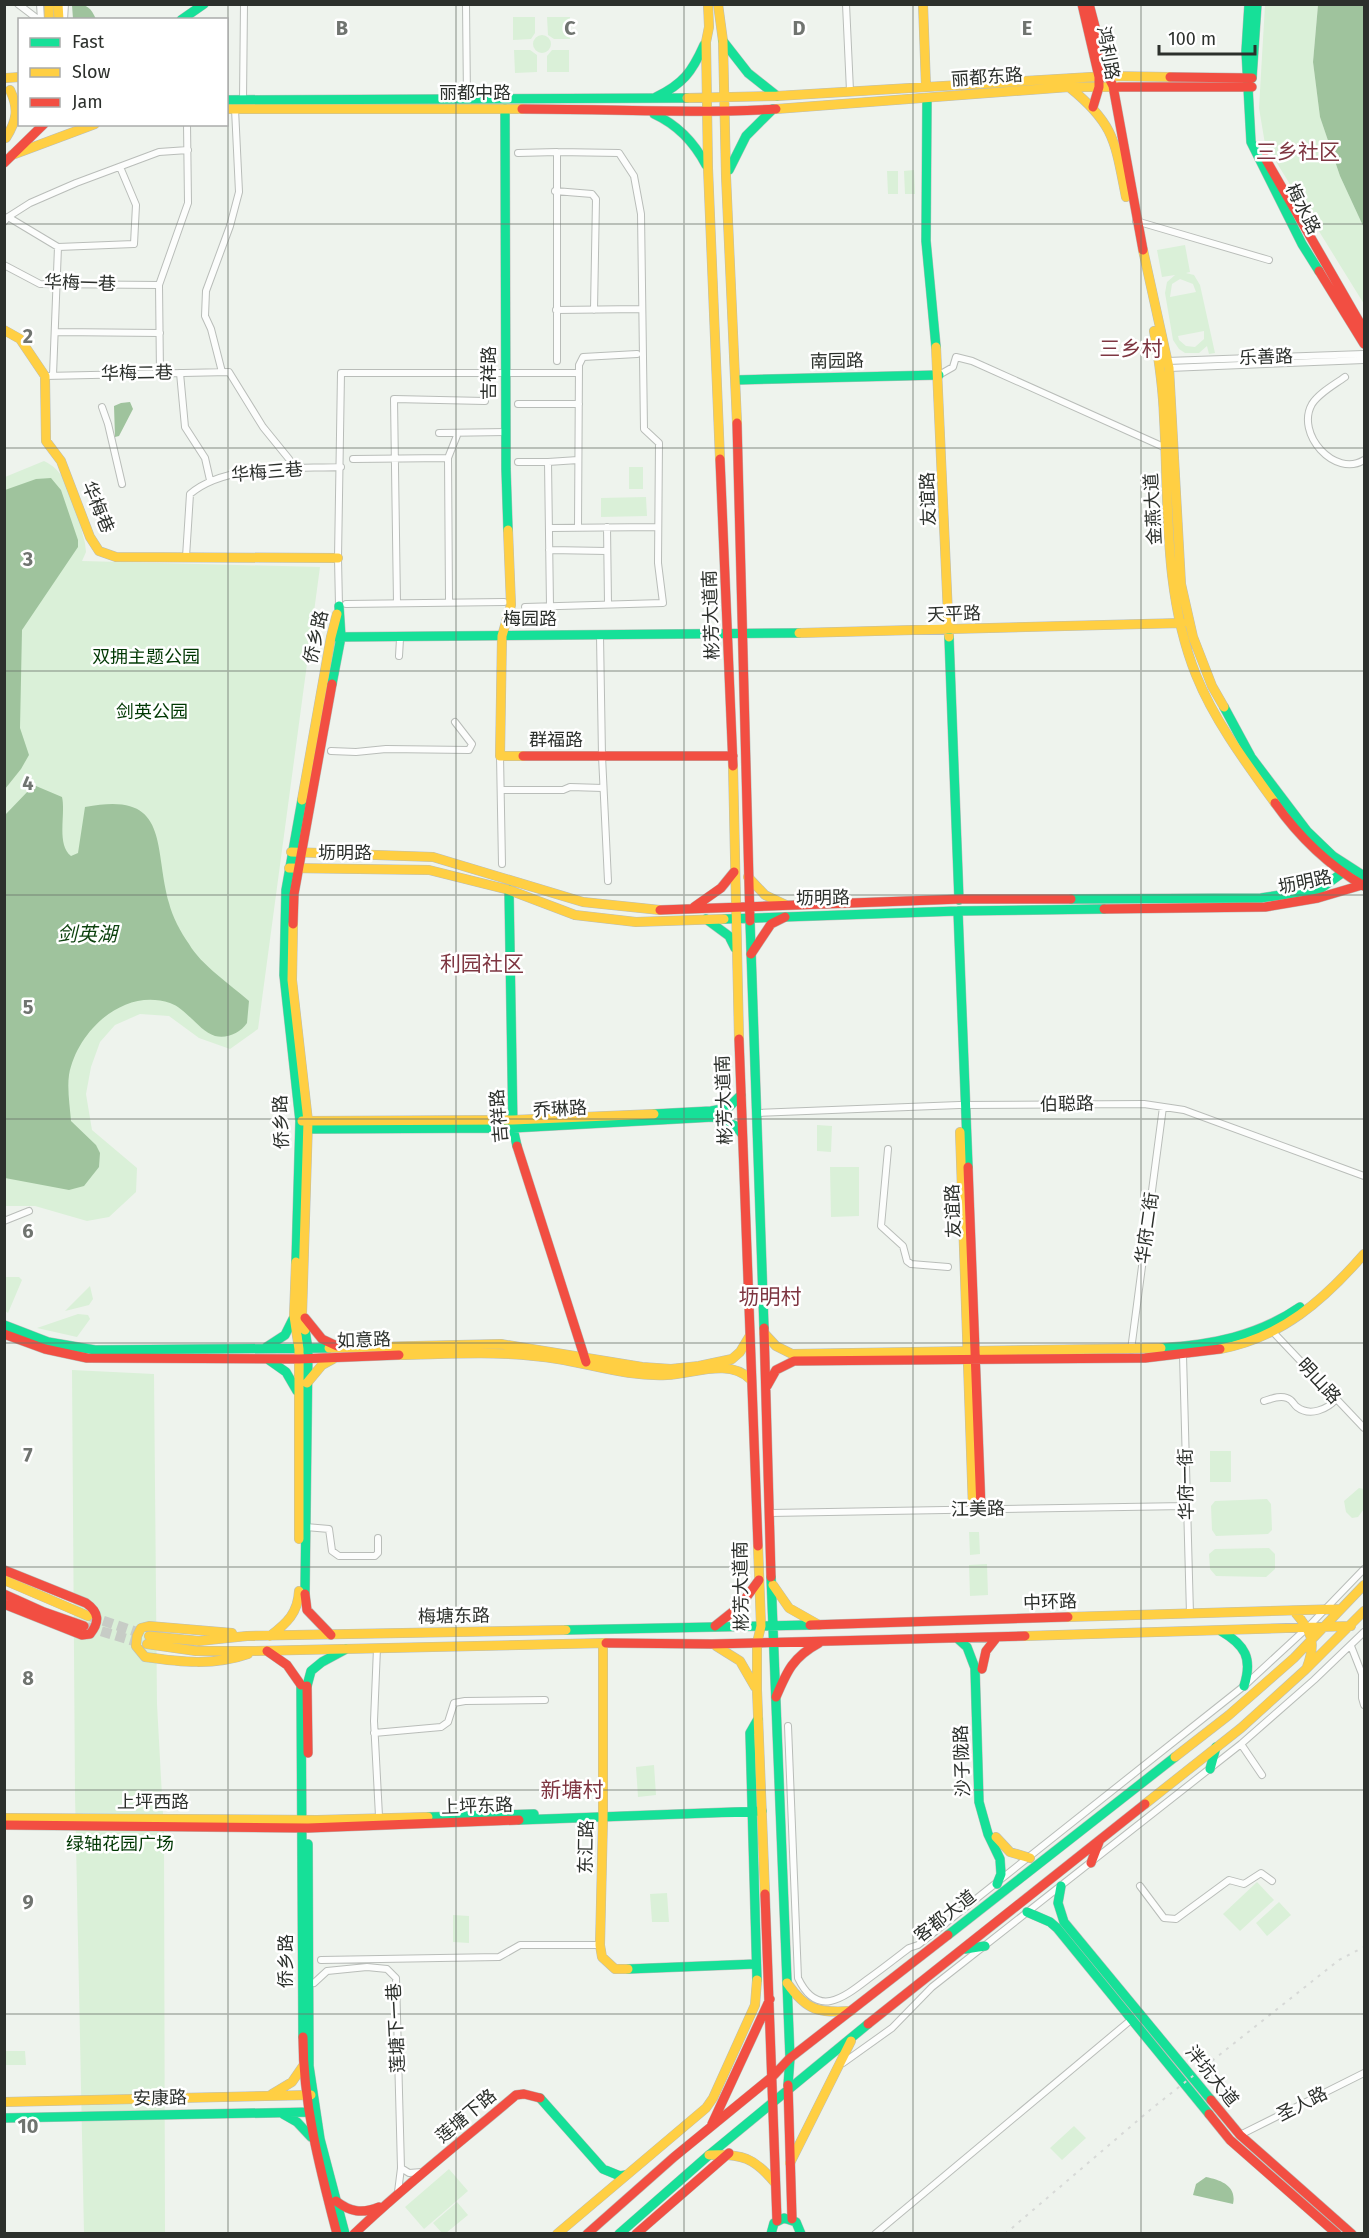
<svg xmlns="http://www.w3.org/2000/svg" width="1369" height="2238" viewBox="0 0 1369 2238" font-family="'Fira Sans','Noto Sans SC',sans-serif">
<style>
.green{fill:#daf0d8;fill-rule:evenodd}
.water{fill:#9fc39d}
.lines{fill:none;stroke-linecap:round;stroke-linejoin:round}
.primary-tunnel{stroke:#c7ccc6;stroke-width:10;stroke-dasharray:10 5;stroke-linecap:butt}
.street-casing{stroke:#b9bdb9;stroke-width:8}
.fast-casing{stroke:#b9bdb9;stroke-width:10}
.slow-casing{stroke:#b9bdb9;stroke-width:10}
.jam-casing{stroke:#b9bdb9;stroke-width:10}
.street{stroke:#fcfdfc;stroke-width:6}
.fast{stroke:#16e098;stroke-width:9}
.slow{stroke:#ffcf43;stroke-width:9}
.jam{stroke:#f24e42;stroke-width:9}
.rail{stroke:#d7d9d7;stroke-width:2;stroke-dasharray:3 6;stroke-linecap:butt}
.grid{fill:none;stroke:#707470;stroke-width:1.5;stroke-opacity:0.55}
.labels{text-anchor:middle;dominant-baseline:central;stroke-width:5;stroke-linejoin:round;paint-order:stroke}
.street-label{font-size:18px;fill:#2c302c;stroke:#fff}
.park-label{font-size:18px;fill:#003803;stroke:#fff}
.water-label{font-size:20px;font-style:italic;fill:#0d420e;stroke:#fff}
.quarter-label{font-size:21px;fill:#7e3641;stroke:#fff}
.grid-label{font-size:20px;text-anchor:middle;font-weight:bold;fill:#707470;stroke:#fff;stroke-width:5;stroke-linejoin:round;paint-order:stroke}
</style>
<rect width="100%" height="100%" fill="#eef3ed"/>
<path class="green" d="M 1265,5 L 1318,5 L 1313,62 L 1320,117 L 1340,176 L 1364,228 L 1364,304 L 1265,144 L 1259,108 Z
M 535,17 L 535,33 L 531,39 L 513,40 L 513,17 Z
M 570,17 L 570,39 L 554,39 L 548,35 L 547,17 Z
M533 44a9 9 0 1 1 18 0a9 9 0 1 1-18 0Z
M 530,50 L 537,55 L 537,72 L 515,73 L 514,50 Z
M 552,50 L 569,50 L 569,72 L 547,72 L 547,56 Z
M 914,170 L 915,194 L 905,194 L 904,171 Z
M 887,171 L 898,171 L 898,194 L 888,194 Z
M 1185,245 L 1190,272 L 1186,273 L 1194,275 L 1200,285 L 1215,353 L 1209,354 L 1207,346 L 1199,353 L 1185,353 L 1179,349 L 1173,340 L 1165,293 L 1167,282 L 1175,275 L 1162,277 L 1157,250 ZM 1180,279 L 1193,284 L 1196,292 L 1170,297 L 1172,284 ZM 1204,331 L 1204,339 L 1195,347 L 1186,346 L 1179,340 L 1178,336 Z
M 44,461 C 73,474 77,516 85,543 L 86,552 L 82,561 L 320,567 L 258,1029 L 230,1049 L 199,1038 L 169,1016 L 140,1014 L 115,1025 L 100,1042 L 91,1067 L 86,1094 L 92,1130 L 137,1168 L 136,1192 L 109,1217 L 87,1221 L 35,1206 L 5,1206 L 5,477 Z
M 629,467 L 643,467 L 643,489 L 629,489 Z
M 646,497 L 647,516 L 601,517 L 601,498 Z
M 817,1125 L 832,1126 L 831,1152 L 817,1151 Z
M 830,1167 L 859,1167 L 859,1216 L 831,1217 Z
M 5,1277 L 19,1277 L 22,1280 L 8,1313 L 5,1311 Z
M 90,1286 L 93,1299 L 89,1305 L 65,1311 Z
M 78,1314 L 88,1315 L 90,1319 L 77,1337 L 37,1328 Z
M 72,1370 L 154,1374 L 157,1704 L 164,1833 L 165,2233 L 84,2233 L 75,1794 Z
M 1210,1451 L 1231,1451 L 1231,1482 L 1210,1482 Z
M 1359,1488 L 1364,1489 L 1364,1509 L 1358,1517 L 1352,1518 L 1346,1512 L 1344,1501 Z
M 1267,1499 L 1271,1504 L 1272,1530 L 1268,1534 L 1216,1536 L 1212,1530 L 1211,1506 L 1215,1501 Z
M 979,1532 L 980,1554 L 970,1555 L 969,1532 Z
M 1269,1548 L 1275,1554 L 1275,1569 L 1266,1577 L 1216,1576 L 1210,1569 L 1209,1554 L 1215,1549 Z
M 987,1564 L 988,1595 L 970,1596 L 969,1565 Z
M 654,1765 L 656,1795 L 638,1797 L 636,1767 Z
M 1257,1882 L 1274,1900 L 1240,1931 L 1223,1914 Z
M 667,1893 L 669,1922 L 652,1922 L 650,1894 Z
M 1279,1902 L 1291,1915 L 1267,1936 L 1256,1923 Z
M 453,1915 L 469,1916 L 469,1943 L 453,1942 Z
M 4,2051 L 25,2051 L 26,2065 L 5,2065 Z
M 1074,2126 L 1086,2138 L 1062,2160 L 1050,2148 Z
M 449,2169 L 468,2191 L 424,2229 L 405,2207 Z
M 457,2202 L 468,2215 L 446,2233 L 442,2233 L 433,2223 Z"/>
<path class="water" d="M 72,5 C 86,4 90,6 96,19 L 73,19 Z
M 1318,5 L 1364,5 L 1364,228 L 1340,176 L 1320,117 L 1313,62 Z
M 130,402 L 133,409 L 119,436 L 115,437 L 114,406 L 121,403 Z
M 51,478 L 61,490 L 78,540 L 78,547 L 22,630 L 20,728 L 29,755 L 21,769 L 5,789 L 5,490 L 36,479 Z
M 36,786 L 62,797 C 66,814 56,844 71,856 L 78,853 L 85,807 C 171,790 153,846 169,903 C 172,916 181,933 189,944 C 201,965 230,984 249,1001 L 247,1023 C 240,1033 227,1039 215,1036 C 199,1031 187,1009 170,1003 C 124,987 77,1031 69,1075 C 67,1089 70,1107 71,1121 L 96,1145 L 100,1153 L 99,1167 L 84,1186 L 69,1190 L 5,1178 L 5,815 L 31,788 Z
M 1206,2177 C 1221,2180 1237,2186 1233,2204 L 1193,2195 L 1196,2184 Z"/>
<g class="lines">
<path class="primary-tunnel" d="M 89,1616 L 146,1635
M 87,1627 L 144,1644"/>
<defs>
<path id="street" d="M 18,4 L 39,20
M 40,4 L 41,20
M 466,4 L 467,99
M 846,4 L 850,91
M 64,20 L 65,4
M 243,100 L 244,4
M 518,153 L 557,152
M 555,191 L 592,194 L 596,199 L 594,310
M 8,217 L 58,247 L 134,244 L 136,205 L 120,167
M 1136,221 L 1269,260
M 4,222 L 8,217 L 30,203 L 76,183 L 159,152 L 188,150
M 4,265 L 40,284 L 159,285
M 556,310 L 642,309
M 56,332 L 160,333
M 1167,361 L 1364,354
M 1169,368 L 1364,360
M 222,372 L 211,329 L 205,316 L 206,291 L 230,226 L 239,192 L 235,109
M 180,373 L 185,427 L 205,458 L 210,480
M 160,374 L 159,285 L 188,203 L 187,124
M 53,375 L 58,247
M 939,375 L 953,367 L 956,357 L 972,361 L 1166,448
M 45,376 L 229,372 L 263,427 L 289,459
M 1345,377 C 1334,385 1319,393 1312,404 C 1295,434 1335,478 1364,460
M 518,404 L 579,404
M 102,407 L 108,424 L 122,484
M 439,433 L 506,432
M 448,458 L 449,599
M 353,459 L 448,458 L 458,433
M 518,462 L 548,462
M 578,527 L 579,365 L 583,357 L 637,354
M 607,527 L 608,604
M 549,528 L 658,527
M 549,550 L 607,551
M 186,557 L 190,494 C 226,463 295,469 341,467
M 397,603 L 394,399 L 485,401
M 346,604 L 504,602
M 339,606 L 338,558 L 341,373 L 579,373
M 550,606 L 548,462 L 578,460
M 525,607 L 663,603 L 658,563 L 659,443 L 644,429 L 641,214 L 634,176 L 619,153 L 557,152 L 557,361
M 600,636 L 602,756 L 608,881
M 399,656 L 400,639
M 331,751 L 356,752 L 386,749 L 469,750 L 472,744 L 455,722
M 500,756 L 502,864
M 501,790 L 563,790 L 570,787 L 603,788
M 758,1113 L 959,1105 L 1144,1104 L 1184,1110 L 1364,1176
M 888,1149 L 881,1226 L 903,1246 L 907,1261 L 911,1264 L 948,1267
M 4,1221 L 29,1211
M 1273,1332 L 1364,1428
M 1131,1350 L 1163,1107
M 1183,1355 L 1190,1614
M 1264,1401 C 1271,1399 1279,1395 1287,1398 C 1293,1400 1293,1404 1297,1407 C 1310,1417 1328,1409 1336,1399
M 770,1513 L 1186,1506
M 306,1527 L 329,1529 L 332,1551 L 339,1556 L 375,1556 L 378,1553 L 378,1538
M 1351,1646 L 1362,1674 L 1362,1698 L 1364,1705
M 377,1648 L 374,1721 L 379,1816
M 788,1726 L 798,1978 C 817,2018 842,1999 868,1979 C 882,1969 896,1958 909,1948 L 918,1945 L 1244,1686 L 1308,1627 L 1364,1569
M 374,1733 L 441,1727 L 448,1722 L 454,1703 L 465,1701 L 545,1700
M 1241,1744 L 1262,1775
M 1140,1886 L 1164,1918 L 1176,1919 L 1229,1880 L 1244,1884 L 1261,1873 L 1272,1881
M 321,1960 L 499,1957 L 520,1945 L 600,1945
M 314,1983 L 327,1971 L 367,1967 L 387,1969 L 396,1978 L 401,2168 L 398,2192
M 843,2063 L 892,2028 L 932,1987 L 1241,1744 L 1314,1680 L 1364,1632
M 1240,2135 L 1364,2073
M 401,2168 L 409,2173 L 422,2172
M 875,2234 L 1132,2019"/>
<path id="fast" d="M 1249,4 L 1246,51 L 1251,142 L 1302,244 L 1319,271
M 181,20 L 204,4
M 723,41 L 748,73 L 777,96
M 1252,78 L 1257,4
M 656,97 C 683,84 692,72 704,45
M 927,98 L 926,241 L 936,347
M 226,100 L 687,98
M 505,109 L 506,469 L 508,530
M 654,114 C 678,125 694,142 706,165
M 729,170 L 746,136 L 773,109
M 736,380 L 939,375
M 336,637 L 799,633
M 949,637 L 959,900
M 332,684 L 341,637 L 339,606
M 1224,707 L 1251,757 L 1307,831 L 1333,856 L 1364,876
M 509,890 L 513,1128 L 517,1146
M 1071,899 L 1261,898 L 1320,889 L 1342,873
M 958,911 L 968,1167
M 706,919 L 729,936 L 735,948
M 724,919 L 958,911 L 1104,909
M 750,921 L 764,1328
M 654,1114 L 711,1111 L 728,1108 L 741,1095
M 304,1129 L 513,1128 L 713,1117 L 736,1126 L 742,1134
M 296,1262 L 300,1121 L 284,975 L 286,890 L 302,800
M 4,1325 L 48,1342 L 95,1350 L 329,1348
M 305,1330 L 308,1349 L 305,1593
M 265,1348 L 285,1335 L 293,1319
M 1161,1348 C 1211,1345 1258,1336 1300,1307
M 269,1360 L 286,1372 L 297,1391
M 771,1577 L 790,2058 L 788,2085
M 566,1630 L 810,1625
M 1221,1631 C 1245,1645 1253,1658 1244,1686
M 957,1638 L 967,1647 L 975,1668
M 975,1668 L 979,1802 L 988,1834 L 1000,1859 L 1001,1874 L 997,1884
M 301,1685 L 303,2037
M 307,1686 L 311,1671 L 322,1662 L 346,1649
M 1210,1769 L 1216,1747
M 428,1817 L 534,1814
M 519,1820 L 762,1811
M 308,1844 L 309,2066 L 320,2139 L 345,2234
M 1061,1886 L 1058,1903 L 1064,1922 L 1211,2100
M 1027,1912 L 1050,1922 L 1057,1928 L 1209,2114
M 948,1935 L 1175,1757
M 965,1949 L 985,1946
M 628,1969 L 756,1964
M 757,1980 L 750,1733 L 758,1719
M 540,2098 L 603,2169 L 620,2176 L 626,2175
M 283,2114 L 297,2122 L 311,2137
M 4,2118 L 313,2112
M 619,2234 L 709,2155 L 868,2024
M 771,2234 L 774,2223 L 784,2218 L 796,2222 L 801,2234"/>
<path id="slow" d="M 49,4 L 49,20
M 58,4 L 59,20
M 708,4 L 709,27 L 706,42 L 708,168 L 720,459
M 718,4 L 723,41 L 726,176 L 737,423
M 923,4 L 926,87
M 6,78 L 20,77
M 1069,87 C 1115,124 1115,142 1126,197
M 687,98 L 777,96 L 1108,76 L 1170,77
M 226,109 L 522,109
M 776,109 L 1069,87 L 1119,87
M 6,138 C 17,120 19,109 10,90
M 12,155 L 95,124
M 1143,250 L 1169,368 L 1181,584 L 1193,637 L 1212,686 L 1224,707
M 4,330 L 20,339 L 45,376 L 46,441 L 61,461 L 90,537 L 99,551 L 116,557 L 338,558
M 1154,331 C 1159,360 1163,388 1164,417 C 1169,503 1163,593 1196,675 C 1214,720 1246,763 1275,803
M 936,347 L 949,637
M 508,530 L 511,605 L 502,636 L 500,756 L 523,756
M 799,633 L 1182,623
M 733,766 L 739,1039
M 302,800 L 331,637 L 337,614
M 291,852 L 433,857 L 583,902 L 660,910
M 289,868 L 429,870 L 509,890 L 575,915 L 636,922 L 724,919
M 748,877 L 765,895 L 786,905
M 293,924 L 292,980 L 308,1121 L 302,1315 L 305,1330
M 302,1121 L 513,1120 L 654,1114
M 960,1132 L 973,1509
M 296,1262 L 294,1316 L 299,1349 L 299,1539
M 764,1333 L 776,1346 L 792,1354 L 1161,1348
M 329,1348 L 501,1344 L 642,1367 L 671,1369 L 699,1366 L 732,1359 L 740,1352 L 749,1337
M 1220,1349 C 1281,1338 1324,1300 1364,1254
M 399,1355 C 454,1354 503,1350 558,1359 C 594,1365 630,1377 667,1375 C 693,1374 729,1358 750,1379
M 307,1383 L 322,1365 L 333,1359
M 758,1546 L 761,1626 L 757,1643 L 757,1690 L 765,1894
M 4,1580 L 88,1616
M 773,1585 L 789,1608 L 819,1625
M 1294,1611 C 1311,1631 1317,1641 1307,1667
M 1068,1617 L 1340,1609
M 232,1633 L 149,1626 L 141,1628 L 137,1636 L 136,1646 L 145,1657 C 180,1662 214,1666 248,1654
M 149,1636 L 199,1641 L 247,1636 L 566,1630
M 270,1636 C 287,1623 298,1613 299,1591
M 1025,1636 L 1351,1626
M 603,1643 L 603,1818 L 600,1945 L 602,1957 L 615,1969 L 628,1969
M 147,1644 L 196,1651 L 255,1651 L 606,1643
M 716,1646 L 740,1661 L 755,1687
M 1175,1757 L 1229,1715 L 1294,1658 L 1364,1585
M 1145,1804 L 1241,1728 L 1305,1670 L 1364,1611
M 4,1818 L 317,1820 L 428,1817
M 996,1837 L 1010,1852 L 1030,1858
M 787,1983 C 807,2011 818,2013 851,2011
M 272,2094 L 292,2082 L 303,2066
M 4,2102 L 311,2095
M 709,2155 C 741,2153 755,2158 775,2183
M 790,2163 L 851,2041
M 557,2234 L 706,2108 L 713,2098 L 755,2005 L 757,1980"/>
<path id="jam" d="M 1082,4 L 1099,77 L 1099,87 L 1093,107
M 1089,4 L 1108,76 L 1113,86 L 1143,250
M 1170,77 L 1252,78
M 1119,87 L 1252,87
M 522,109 C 606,109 691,114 776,109
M 1265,158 L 1364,330
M 4,163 L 44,124
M 1319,271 L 1364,344
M 737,423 L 750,921
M 720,459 L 733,766
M 523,756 L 733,756
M 1275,803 C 1299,837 1328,865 1364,886
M 694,907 L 721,888 L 734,872
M 1104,909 L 1265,907 L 1318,898 L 1362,885
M 660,910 L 961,899 L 1071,899
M 293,924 L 294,894 L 332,684
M 751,954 L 771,924 L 785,917
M 739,1039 L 758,1546
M 517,1146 L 586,1362
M 968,1167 L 981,1509
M 305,1318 L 322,1339 L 337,1346
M 764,1328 L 771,1577
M 4,1334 L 45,1349 L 87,1358 L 299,1359 L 399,1355
M 767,1386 L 776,1370 L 794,1361 L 1145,1358 L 1220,1349
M 4,1570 L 86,1603 C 99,1612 100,1622 90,1634 L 82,1635 L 4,1604
M 4,1594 L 44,1612 L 84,1626
M 305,1594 L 307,1610 L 331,1635
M 810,1625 L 1068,1617
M 715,1626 L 740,1606 L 759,1580
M 606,1643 L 712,1644 L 1025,1636
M 267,1651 L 287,1665 L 301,1685
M 982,1669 L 986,1651 L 997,1637
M 307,1686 L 308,1753
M 776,1697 C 787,1671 793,1657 819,1643
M 4,1825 L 308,1828 L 519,1820
M 1091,1863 L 1099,1842
M 765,1894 L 777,2221
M 868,2024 L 1145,1804
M 303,2037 C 303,2105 320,2169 337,2234
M 788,2085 L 792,2219
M 1211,2100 L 1240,2135 L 1352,2234
M 1209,2114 L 1230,2140 L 1337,2234
M 712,2124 L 770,1999
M 336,2201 C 350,2212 362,2214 379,2207
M 354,2234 C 405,2185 462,2141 516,2095 L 524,2094 L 540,2098
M 587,2234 L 674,2157 L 773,2076 L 790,2058 L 948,1935
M 636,2234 L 729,2153"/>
</defs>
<use href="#street" class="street-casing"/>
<use href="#fast" class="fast-casing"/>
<use href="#slow" class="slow-casing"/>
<use href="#jam" class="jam-casing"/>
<use href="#street" class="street"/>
<use href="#fast" class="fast"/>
<use href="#slow" class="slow"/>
<use href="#jam" class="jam"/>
<path class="rail" d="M 1005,2234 L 1150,2110 L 1339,1960 L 1364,1947"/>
</g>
<path class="grid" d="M 228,4 L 228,2234M 456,4 L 456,2234M 684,4 L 684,2234M 913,4 L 913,2234M 1141,4 L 1141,2234M 4,224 L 1364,224M 4,448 L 1364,448M 4,671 L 1364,671M 4,895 L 1364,895M 4,1119 L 1364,1119M 4,1343 L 1364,1343M 4,1567 L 1364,1567M 4,1790 L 1364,1790M 4,2014 L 1364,2014"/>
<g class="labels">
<g class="street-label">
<text transform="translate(1108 53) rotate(80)">鸿利路</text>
<text transform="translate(987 77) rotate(-4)">丽都东路</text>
<text x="475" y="93">丽都中路</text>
<text transform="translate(1303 209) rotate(63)">梅水路</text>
<text transform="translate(80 283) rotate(2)">华梅一巷</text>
<text transform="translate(1266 357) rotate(-2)">乐善路</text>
<text transform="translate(837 361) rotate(-1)">南园路</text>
<text transform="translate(137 373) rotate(-1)">华梅二巷</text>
<text transform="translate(489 373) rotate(-90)">吉祥路</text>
<text transform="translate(267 472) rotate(-5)">华梅三巷</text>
<text transform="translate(928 499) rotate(-92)">友谊路</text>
<text transform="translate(98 507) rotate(67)">华梅巷</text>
<text transform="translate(1153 509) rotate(-93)">金燕大道</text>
<text transform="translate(954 614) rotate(-2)">天平路</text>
<text transform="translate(711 615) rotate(-92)">彬芳大道南</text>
<text x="530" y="619">梅园路</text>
<text transform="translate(316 637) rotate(-77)">侨乡路</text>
<text x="556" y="740">群福路</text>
<text x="345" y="853">坜明路</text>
<text transform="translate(1305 882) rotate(-12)">坜明路</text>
<text transform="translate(823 898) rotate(-1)">坜明路</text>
<text transform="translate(724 1100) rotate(-92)">彬芳大道南</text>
<text transform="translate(1067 1104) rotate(-1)">伯聪路</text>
<text transform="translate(560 1109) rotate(-3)">乔琳路</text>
<text transform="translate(499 1116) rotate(-95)">吉祥路</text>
<text transform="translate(281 1122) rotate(-92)">侨乡路</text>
<text transform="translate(953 1211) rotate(-92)">友谊路</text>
<text transform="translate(1147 1228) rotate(-82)">华府二街</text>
<text transform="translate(364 1340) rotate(-2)">如意路</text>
<text transform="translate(1319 1381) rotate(47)">明山路</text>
<text transform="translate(1186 1484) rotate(-91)">华府一街</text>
<text transform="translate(978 1509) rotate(-1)">江美路</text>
<text transform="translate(741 1586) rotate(-91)">彬芳大道南</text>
<text transform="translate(1050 1602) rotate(-2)">中环路</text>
<text transform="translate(454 1616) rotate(-1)">梅塘东路</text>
<text transform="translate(962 1761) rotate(-92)">沙子陇路</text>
<text x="153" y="1802">上坪西路</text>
<text transform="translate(477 1806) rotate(-2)">上坪东路</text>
<text transform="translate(586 1847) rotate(-89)">东汇路</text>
<text transform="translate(945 1916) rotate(-38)">客都大道</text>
<text transform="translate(286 1961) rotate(-90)">侨乡路</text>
<text transform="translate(396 2028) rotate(-93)">莲塘下一巷</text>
<text transform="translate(1212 2076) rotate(51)">泮坑大道</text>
<text transform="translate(160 2098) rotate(-1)">安康路</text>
<text transform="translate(1302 2104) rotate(-27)">圣人路</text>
<text transform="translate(466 2116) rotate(-40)">莲塘下路</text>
</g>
<g class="park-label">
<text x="146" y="657">双拥主题公园</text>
<text x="152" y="712">剑英公园</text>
<text x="120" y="1844">绿轴花园广场</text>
</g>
<g class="water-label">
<text x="87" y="934">剑英湖</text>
</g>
<g class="quarter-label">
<text x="1298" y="152">三乡社区</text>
<text x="1131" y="349">三乡村</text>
<text x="482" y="964">利园社区</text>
<text x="770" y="1297">坜明村</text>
<text x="572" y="1790">新塘村</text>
</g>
</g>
<g class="grid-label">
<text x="342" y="35">B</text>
<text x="570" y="35">C</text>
<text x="799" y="35">D</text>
<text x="1027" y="35">E</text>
<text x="28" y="343">2</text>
<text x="28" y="566">3</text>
<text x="28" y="790">4</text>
<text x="28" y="1014">5</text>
<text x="28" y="1238">6</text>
<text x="28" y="1462">7</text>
<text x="28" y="1685">8</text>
<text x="28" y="1909">9</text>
<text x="28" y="2133">10</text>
</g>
<rect width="1369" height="2238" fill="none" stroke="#2c302c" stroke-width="12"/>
<rect x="18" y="18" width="210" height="108" fill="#ffffff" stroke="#abacab" stroke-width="1.5"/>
<rect x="30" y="38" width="30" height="9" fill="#16e098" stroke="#abacab" stroke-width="1.5"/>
<text x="72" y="48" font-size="18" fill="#2c302c">Fast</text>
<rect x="30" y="68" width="30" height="9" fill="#ffcf43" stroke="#abacab" stroke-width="1.5"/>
<text x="72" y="78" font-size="18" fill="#2c302c">Slow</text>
<rect x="30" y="98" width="30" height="9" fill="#f24e42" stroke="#abacab" stroke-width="1.5"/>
<text x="72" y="108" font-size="18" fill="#2c302c">Jam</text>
<path d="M1159 45v9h96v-9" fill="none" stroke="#2c302c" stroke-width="3"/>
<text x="1168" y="45" font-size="18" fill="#2c302c" stroke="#ffffff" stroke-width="4.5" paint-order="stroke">100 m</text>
</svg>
